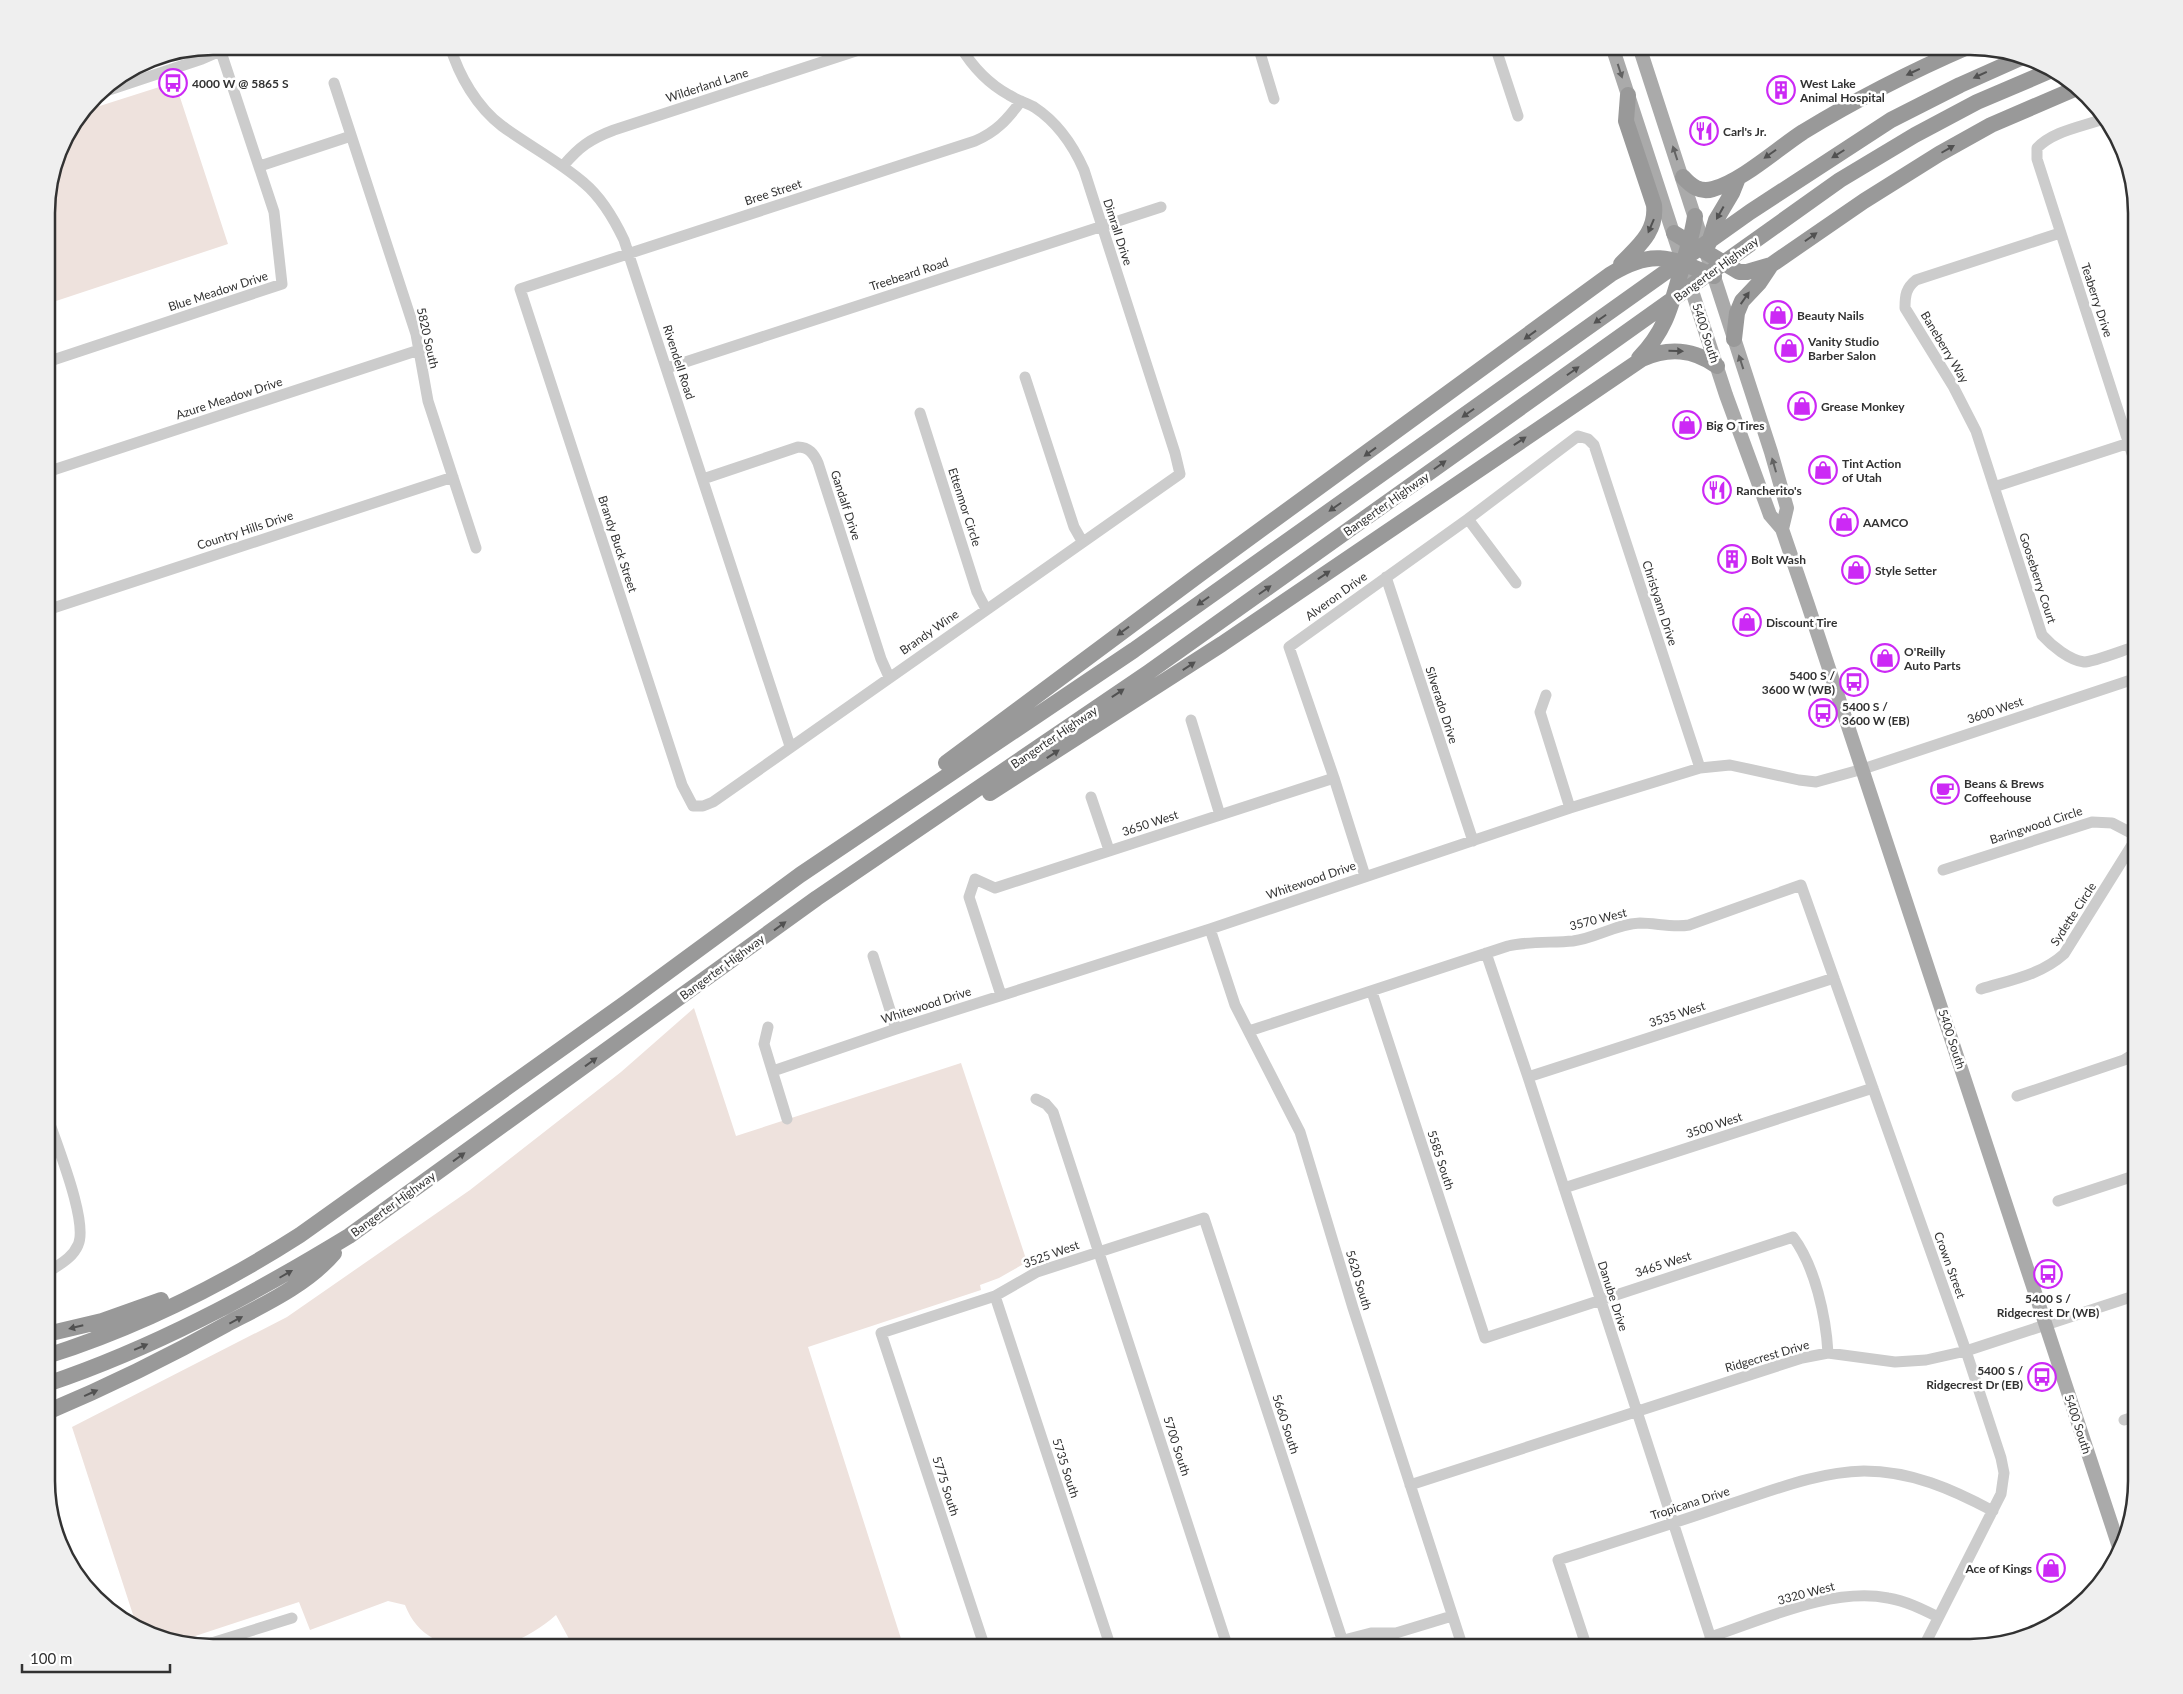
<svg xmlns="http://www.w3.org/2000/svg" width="2183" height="1694" viewBox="0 0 2183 1694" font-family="Lato,sans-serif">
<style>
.green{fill:#eee2dd}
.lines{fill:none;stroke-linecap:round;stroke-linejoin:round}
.minor{stroke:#ccc;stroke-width:11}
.major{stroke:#aaa;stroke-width:14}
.highway{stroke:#999;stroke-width:16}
.oneway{fill:#626262}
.oneway2{fill:#515151}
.labels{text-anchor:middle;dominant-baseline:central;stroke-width:5;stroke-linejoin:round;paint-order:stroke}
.poi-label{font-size:12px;font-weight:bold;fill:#323232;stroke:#fff;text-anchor:start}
.street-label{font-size:12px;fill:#323232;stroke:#fff}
.rim{fill:none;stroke:#323232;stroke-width:2.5}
</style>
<rect width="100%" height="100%" fill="#fff"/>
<path class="green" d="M 175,82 L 228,244 L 47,304 L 47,203 L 59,149 L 84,111 Z
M 694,1008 L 736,1136 L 961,1063 L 1027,1262 L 999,1278 L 980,1285 L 981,1290 L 808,1347 L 904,1648 L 574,1648 L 556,1615 C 540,1629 523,1639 503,1646 C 494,1648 485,1648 476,1648 C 443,1648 417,1636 405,1605 L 388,1601 L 310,1630 L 299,1602 L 177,1642 L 159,1639 L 137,1627 L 72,1427 L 287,1317 L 470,1190 L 621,1072 Z"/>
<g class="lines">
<path class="minor" d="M 450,46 C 459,76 477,107 502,126 C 529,146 559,161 584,183 C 602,198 614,219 624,240 L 790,746
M 960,46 C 972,66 989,84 1009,95 C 1017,100 1026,103 1034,107 C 1057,122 1073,145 1084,170 L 1175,453 L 1180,474 L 713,802 L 703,806 L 693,806 L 682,785 L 520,289 L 975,141 C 996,132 1007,120 1021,101
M 1258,46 L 1274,99
M 1495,46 L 1518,116
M 452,53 L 474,46
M 334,83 L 416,334 L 428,401 L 476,548
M 97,94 L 202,59 L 232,46
M 2103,119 C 2081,127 2053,131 2037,148 L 2037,159 L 2137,469
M 260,166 L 351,136
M 563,166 C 579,147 590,139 614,130 L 871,46
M 2060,233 L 1916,280 C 1906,288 1905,295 1905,308 L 1953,386 L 1976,431 L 2042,635 C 2052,646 2069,660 2084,662 C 2094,662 2126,649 2137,646
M 47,362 L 282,284 L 274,212 L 221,52
M 667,368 L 1161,207
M 1025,377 L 1074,527 L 1082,541
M 920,413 L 977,592 L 986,609
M 47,472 L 419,350
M 703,479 L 798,447 C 809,447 814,454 818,463 L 881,659 L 889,677
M 1994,487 L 2129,443
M 1468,519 L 1516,583
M 1386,577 L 1473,841
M 47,610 L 453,477
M 1546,695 L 1540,712 L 1570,808
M 1191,720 L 1220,815
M 1091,797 L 1109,850
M 1943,870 L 2092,822 L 2112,823 L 2137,836
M 1365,876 L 1334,778 L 1289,647 L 1468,519 L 1578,436 L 1588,439 L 1594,445 L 1700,768
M 1210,929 L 1235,1005 L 1300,1132 L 1353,1308 L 1463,1648
M 1486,953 L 1528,1077 L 1714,1648
M 873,956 L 896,1029
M 1981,989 C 2010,980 2041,975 2064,954 L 2137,837
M 1372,992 L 1485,1338 L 1793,1237 C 1815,1266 1826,1317 1828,1353
M 1001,995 L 969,897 L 975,879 L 995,888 L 1334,778
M 768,1027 L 764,1044 L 787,1119
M 1249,1031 L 1508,946 C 1530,941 1552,943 1573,941 C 1596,938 1616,924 1640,923 C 1656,923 1673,928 1689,925 L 1801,885 L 1966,1351 L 2001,1458 L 2004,1473 L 2001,1494 L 1923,1648
M 773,1071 L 896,1029 L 1210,929 L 1570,808 L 1700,768 L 1730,765 L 1799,780 L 1816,782 L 1863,769 L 2137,678
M 1528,1077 L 1834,978
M 2017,1096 L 2124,1060 L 2137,1052
M 1036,1099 L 1046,1104 L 1053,1112 L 1228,1648
M 47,1115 C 55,1141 89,1222 78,1245 C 72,1259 58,1265 47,1273
M 1564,1188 L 1873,1088
M 2058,1201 L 2137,1175
M 995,1296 L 1111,1648
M 2124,1420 L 2137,1416
M 1410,1485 L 1802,1358 L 1828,1353 L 1895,1362 L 1926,1360 L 1966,1351 L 2137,1295
M 1710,1637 C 1763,1620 1831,1587 1888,1598 C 1906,1601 1922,1609 1938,1617
M 202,1646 L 292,1618
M 985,1648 L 881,1333 L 995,1296 L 1037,1272 L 1204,1218 L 1342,1639
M 1313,1648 L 1371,1633 L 1396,1633 L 1452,1616
M 1587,1648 L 1558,1560 C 1614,1542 1669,1525 1724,1506 C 1769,1492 1815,1472 1864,1471 C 1911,1471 1952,1489 1993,1511"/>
<path class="major" d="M 1612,46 L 1726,395 L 1770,515 L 1782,529 L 1808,605 L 2120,1550
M 1639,46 L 1771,452 L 1787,508 L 1782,529"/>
<path class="highway" d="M 1683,177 C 1691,186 1700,193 1713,189 C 1742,181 1777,149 1803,132 C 1857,99 1912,71 1970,46
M 1674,233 L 1739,272 L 1747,272 L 1771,265 L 1864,201 L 1939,154 L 1991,125 L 2077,88
M 1709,243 L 1716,220 L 1732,193 L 1738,178
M 1621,264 C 1638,246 1657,232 1654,205 L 1626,121 L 1628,95
M 1734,339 L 1737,313 L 1742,301 L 1759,283 L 1771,265
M 1639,358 C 1669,327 1672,300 1684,261 C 1688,246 1693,232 1695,216
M 946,763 L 1200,574 L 1611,274 C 1654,248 1671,258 1714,276
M 990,793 L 1222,644 L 1642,359 C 1669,347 1693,349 1717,366
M 47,1334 L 102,1321 L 161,1300
M 47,1356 C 135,1328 222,1285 300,1235 L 627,1002 L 800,875 L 1134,650 L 1750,212 L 1891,120 L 1960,85 L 2025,56
M 47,1384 C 154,1348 252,1295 349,1236 L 817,898 L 1149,672 L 1840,180 L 1915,135 L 1977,102 L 2052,70
M 47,1412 C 109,1386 168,1357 227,1324 C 263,1305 307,1285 334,1253"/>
</g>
<defs><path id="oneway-solid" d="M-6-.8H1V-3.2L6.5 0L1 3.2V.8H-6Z" transform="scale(1.25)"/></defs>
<g class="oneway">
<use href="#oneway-solid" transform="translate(1620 71) rotate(72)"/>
<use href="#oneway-solid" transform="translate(1675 153) rotate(-108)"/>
<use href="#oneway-solid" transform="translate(1741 362) rotate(-108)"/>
<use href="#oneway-solid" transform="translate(1774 465) rotate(-106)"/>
</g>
<g class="oneway2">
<use href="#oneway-solid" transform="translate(1913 72) rotate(155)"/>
<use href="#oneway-solid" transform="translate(1980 75) rotate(155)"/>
<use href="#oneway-solid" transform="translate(1948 149) rotate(-30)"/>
<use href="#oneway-solid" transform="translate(1770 154) rotate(145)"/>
<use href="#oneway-solid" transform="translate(1838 154) rotate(148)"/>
<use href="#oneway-solid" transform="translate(1720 213) rotate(119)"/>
<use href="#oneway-solid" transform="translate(1651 226) rotate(113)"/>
<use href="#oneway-solid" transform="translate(1811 237) rotate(-35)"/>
<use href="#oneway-solid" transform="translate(1745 298) rotate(-55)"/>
<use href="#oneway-solid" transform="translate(1600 319) rotate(145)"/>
<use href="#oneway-solid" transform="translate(1530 335) rotate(144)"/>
<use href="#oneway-solid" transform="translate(1676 351) rotate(1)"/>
<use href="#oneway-solid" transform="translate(1573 371) rotate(-35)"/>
<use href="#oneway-solid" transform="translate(1468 413) rotate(145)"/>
<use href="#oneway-solid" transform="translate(1520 441) rotate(-34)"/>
<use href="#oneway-solid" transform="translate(1370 452) rotate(144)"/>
<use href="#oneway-solid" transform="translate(1440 465) rotate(-35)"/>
<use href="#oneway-solid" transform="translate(1335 507) rotate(145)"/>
<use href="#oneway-solid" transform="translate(1324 575) rotate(-34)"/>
<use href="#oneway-solid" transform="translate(1265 590) rotate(-35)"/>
<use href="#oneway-solid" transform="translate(1203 601) rotate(145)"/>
<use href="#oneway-solid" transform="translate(1123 631) rotate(144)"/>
<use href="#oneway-solid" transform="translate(1189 666) rotate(-33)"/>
<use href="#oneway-solid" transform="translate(1118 693) rotate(-34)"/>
<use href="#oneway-solid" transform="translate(1053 754) rotate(-33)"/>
<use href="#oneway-solid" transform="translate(780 926) rotate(-36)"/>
<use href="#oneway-solid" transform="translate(591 1062) rotate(-36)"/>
<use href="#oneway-solid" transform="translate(459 1157) rotate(-36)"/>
<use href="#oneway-solid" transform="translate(286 1274) rotate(-30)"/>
<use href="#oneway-solid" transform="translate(236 1320) rotate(-28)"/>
<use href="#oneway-solid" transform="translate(76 1327) rotate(166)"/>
<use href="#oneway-solid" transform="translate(141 1347) rotate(-23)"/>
<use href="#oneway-solid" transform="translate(91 1393) rotate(-24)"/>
</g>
<defs>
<symbol id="bus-ring" viewBox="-11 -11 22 22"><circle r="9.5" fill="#fff" stroke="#cc29f5" stroke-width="1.5"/><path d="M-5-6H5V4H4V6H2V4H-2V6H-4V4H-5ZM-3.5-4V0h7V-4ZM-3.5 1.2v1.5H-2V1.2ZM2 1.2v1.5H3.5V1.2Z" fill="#cc29f5"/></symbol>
<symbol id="building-ring" viewBox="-11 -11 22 22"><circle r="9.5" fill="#fff" stroke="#cc29f5" stroke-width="1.5"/><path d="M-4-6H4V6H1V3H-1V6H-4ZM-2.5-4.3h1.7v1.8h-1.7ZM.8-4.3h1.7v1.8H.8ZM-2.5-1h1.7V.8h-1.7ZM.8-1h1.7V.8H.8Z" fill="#cc29f5"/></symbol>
<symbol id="restaurant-ring" viewBox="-11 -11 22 22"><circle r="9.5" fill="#fff" stroke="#cc29f5" stroke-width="1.5"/><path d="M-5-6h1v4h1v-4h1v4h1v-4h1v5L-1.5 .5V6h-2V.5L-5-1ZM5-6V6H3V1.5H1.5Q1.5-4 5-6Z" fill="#cc29f5"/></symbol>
<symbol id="shop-ring" viewBox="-11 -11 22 22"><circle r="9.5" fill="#fff" stroke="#cc29f5" stroke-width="1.5"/><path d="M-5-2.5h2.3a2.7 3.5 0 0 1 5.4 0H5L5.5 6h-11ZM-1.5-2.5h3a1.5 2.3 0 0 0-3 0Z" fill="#cc29f5"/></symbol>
<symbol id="cafe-ring" viewBox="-11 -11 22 22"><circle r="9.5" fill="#fff" stroke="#cc29f5" stroke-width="1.5"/><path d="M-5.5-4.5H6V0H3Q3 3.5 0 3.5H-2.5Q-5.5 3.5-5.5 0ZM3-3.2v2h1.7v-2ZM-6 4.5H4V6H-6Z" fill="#cc29f5"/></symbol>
</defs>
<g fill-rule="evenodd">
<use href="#bus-ring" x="157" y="67" width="32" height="32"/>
<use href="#building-ring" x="1765" y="74" width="32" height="32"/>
<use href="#restaurant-ring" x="1688" y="115" width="32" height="32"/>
<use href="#shop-ring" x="1762" y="299" width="32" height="32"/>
<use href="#shop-ring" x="1773" y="332" width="32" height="32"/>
<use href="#shop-ring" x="1786" y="390" width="32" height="32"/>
<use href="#shop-ring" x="1671" y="409" width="32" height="32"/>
<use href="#shop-ring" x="1807" y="454" width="32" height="32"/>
<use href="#restaurant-ring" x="1701" y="474" width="32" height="32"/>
<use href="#shop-ring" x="1828" y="506" width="32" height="32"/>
<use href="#building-ring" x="1716" y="543" width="32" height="32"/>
<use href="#shop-ring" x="1840" y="554" width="32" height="32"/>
<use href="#shop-ring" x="1731" y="606" width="32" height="32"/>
<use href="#shop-ring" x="1869" y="642" width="32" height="32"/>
<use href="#bus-ring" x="1838" y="666" width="32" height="32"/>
<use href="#bus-ring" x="1807" y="697" width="32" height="32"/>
<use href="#cafe-ring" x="1929" y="774" width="32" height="32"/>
<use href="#bus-ring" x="2032" y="1258" width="32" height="32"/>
<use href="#bus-ring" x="2026" y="1361" width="32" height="32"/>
<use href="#shop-ring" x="2035" y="1552" width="32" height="32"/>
</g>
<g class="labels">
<g class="poi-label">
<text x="192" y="83">4000 W @ 5865 S</text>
<text x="1800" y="83">West Lake<tspan x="1800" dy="14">Animal Hospital</tspan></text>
<text x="1723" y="131">Carl's Jr.</text>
<text x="1797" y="315">Beauty Nails</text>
<text x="1808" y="341">Vanity Studio<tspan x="1808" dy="14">Barber Salon</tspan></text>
<text x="1821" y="406">Grease Monkey</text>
<text x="1706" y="425">Big O Tires</text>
<text x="1842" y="463">Tint Action<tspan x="1842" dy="14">of Utah</tspan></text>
<text x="1736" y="490">Rancherito's</text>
<text x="1863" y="522">AAMCO</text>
<text x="1751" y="559">Bolt Wash</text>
<text x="1875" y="570">Style Setter</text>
<text x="1766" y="622">Discount Tire</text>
<text x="1904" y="651">O'Reilly<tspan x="1904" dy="14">Auto Parts</tspan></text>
<text x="1835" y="675" text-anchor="end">5400 S /<tspan x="1835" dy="14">3600 W (WB)</tspan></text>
<text x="1842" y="706">5400 S /<tspan x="1842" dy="14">3600 W (EB)</tspan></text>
<text x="1964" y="783">Beans &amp; Brews<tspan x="1964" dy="14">Coffeehouse</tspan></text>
<text x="2048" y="1298" text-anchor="middle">5400 S /<tspan x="2048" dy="14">Ridgecrest Dr (WB)</tspan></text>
<text x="2023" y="1370" text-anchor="end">5400 S /<tspan x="2023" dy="14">Ridgecrest Dr (EB)</tspan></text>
<text x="2032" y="1568" text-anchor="end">Ace of Kings</text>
</g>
<g class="street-label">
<text transform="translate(707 85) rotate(-18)">Wilderland Lane</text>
<text transform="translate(773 192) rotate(-18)">Bree Street</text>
<text transform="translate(1118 232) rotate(72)">Dimrall Drive</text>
<text transform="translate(1716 269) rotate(-36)">Bangerter Highway</text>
<text transform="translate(909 274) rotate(-18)">Treebeard Road</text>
<text transform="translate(218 291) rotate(-18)">Blue Meadow Drive</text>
<text transform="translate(2097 300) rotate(72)">Teaberry Drive</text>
<text transform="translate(1706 333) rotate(72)">5400 South</text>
<text transform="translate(428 338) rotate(77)">5820 South</text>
<text transform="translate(1945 347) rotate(59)">Baneberry Way</text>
<text transform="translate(679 362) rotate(72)">Rivendell Road</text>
<text transform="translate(229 398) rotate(-18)">Azure Meadow Drive</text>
<text transform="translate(1386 504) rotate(-35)">Bangerter Highway</text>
<text transform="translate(846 505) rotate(72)">Gandalf Drive</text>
<text transform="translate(965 507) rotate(72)">Ettenmor Circle</text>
<text transform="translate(245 530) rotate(-18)">Country Hills Drive</text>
<text transform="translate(618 544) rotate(72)">Brandy Buck Street</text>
<text transform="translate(2038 578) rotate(72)">Gooseberry Court</text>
<text transform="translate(1336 596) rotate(-36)">Alveron Drive</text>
<text transform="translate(1660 603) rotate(72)">Christyann Drive</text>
<text transform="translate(929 632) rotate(-35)">Brandy Wine</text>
<text transform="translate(1442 705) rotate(72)">Silverado Drive</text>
<text transform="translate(1995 710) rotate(-19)">3600 West</text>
<text transform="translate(1054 737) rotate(-34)">Bangerter Highway</text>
<text transform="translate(1150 823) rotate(-18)">3650 West</text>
<text transform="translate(2036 825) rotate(-18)">Baringwood Circle</text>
<text transform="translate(1311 880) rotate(-19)">Whitewood Drive</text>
<text transform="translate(2073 914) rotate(-57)">Sydette Circle</text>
<text transform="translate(1598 919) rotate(-14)">3570 West</text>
<text transform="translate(722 967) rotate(-36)">Bangerter Highway</text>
<text transform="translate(926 1005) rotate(-18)">Whitewood Drive</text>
<text transform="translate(1677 1014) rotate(-18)">3535 West</text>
<text transform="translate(1952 1039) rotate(72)">5400 South</text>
<text transform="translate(1714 1125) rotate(-18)">3500 West</text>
<text transform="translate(1441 1160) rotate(72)">5585 South</text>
<text transform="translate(393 1204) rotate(-36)">Bangerter Highway</text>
<text transform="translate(1051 1254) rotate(-20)">3525 West</text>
<text transform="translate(1663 1264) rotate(-18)">3465 West</text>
<text transform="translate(1950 1265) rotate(70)">Crown Street</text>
<text transform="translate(1359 1280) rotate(73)">5620 South</text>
<text transform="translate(1613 1296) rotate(72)">Danube Drive</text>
<text transform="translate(1767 1356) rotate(-16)">Ridgecrest Drive</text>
<text transform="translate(1286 1424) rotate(72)">5660 South</text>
<text transform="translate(2078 1424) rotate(72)">5400 South</text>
<text transform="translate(1177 1446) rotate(72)">5700 South</text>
<text transform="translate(1066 1468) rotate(72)">5735 South</text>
<text transform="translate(946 1486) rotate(72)">5775 South</text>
<text transform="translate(1690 1503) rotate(-18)">Tropicana Drive</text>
<text transform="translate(1806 1593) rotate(-15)">3320 West</text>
</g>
</g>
<path d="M0 0H2183V1694H0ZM213 55H1970A158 158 0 0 1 2128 213V1481A158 158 0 0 1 1970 1639H213A158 158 0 0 1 55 1481V213A158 158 0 0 1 213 55Z" fill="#efefef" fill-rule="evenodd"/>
<path class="rim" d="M213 55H1970A158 158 0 0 1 2128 213V1481A158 158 0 0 1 1970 1639H213A158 158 0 0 1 55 1481V213A158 158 0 0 1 213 55Z"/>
<path d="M22 1664v8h148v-8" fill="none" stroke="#323232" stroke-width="2.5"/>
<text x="30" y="1664" font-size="15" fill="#323232" stroke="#ffffff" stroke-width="4" paint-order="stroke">100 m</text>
</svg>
